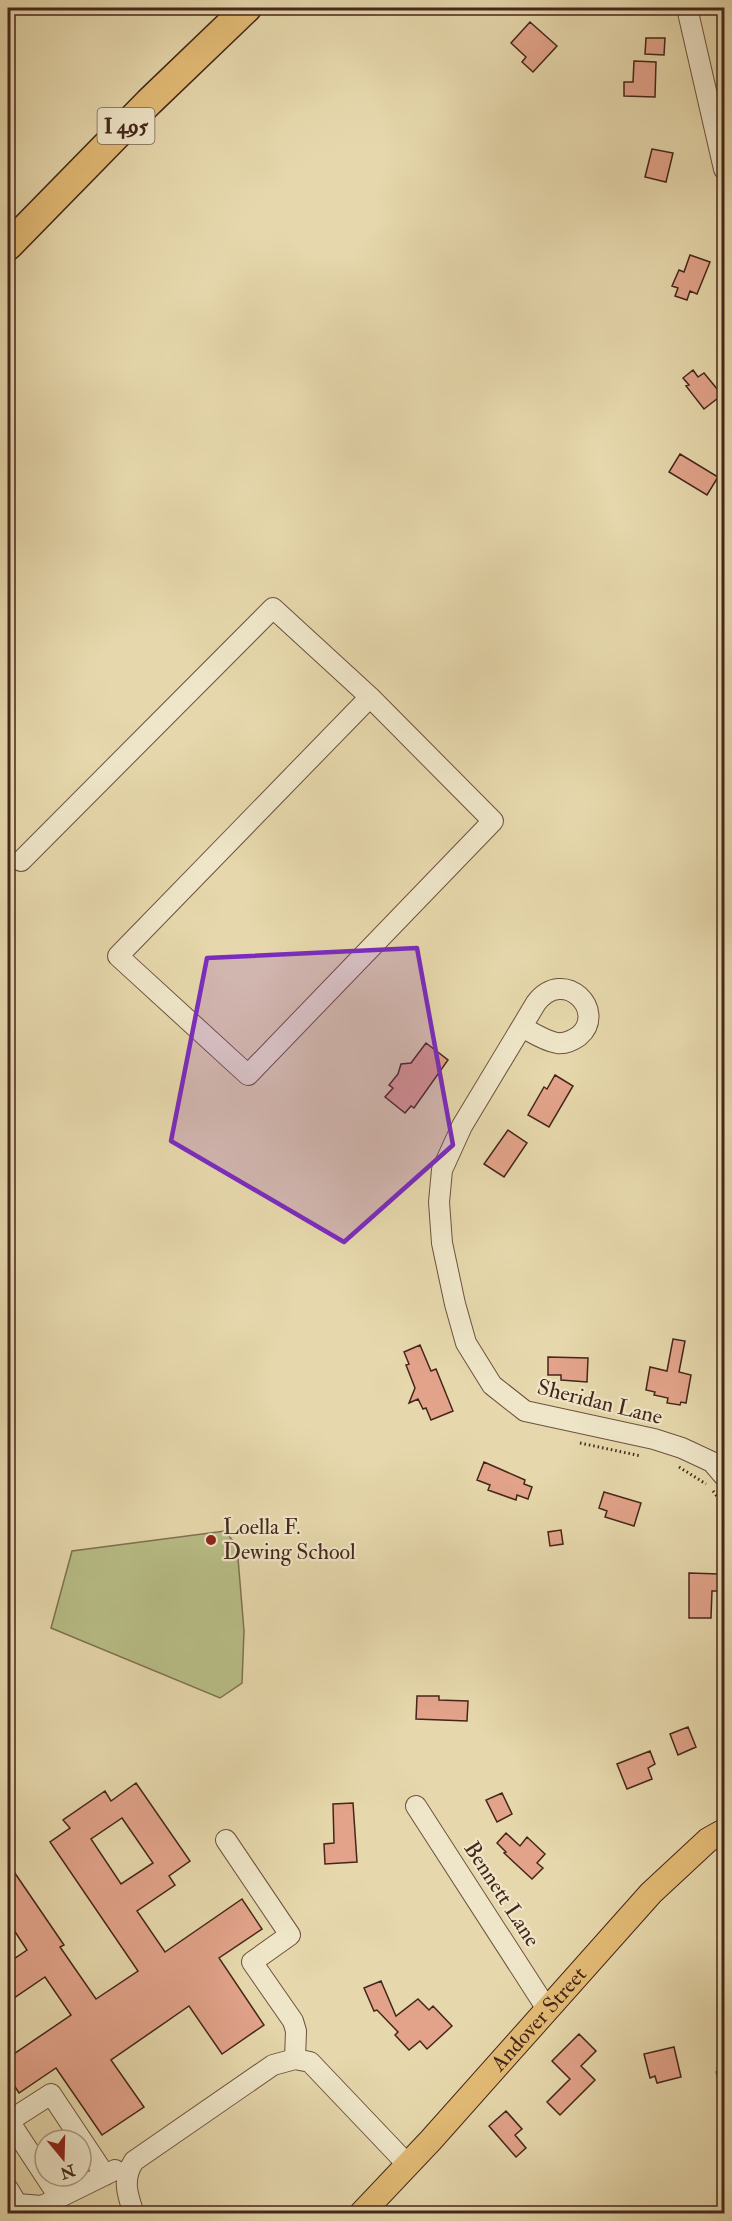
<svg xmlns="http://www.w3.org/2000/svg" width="732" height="2221" viewBox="0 0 732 2221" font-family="'IM FELL Double Pica',serif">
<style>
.green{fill:#b8be87;stroke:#7e7250;stroke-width:1.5}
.building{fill:#e2a38a;stroke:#45261a;stroke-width:1.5;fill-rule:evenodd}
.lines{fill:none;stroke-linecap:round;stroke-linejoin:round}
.minor-casing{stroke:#6d523e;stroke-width:22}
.major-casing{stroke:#45261a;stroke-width:26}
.highway-casing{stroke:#45261a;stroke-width:31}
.path{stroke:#45261a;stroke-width:3;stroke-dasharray:1.5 3;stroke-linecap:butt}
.minor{stroke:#efe6c9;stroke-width:20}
.major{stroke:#e3bc76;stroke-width:24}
.highway{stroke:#e3bc76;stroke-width:28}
.marked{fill:#7b2cbf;fill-opacity:0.2;stroke:#7b2cbf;stroke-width:4.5;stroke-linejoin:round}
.poi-dot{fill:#8f2418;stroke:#efe6c9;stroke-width:2}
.labels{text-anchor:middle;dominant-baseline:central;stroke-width:4.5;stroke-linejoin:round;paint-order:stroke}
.shield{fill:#efe6c9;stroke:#78604e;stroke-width:1.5}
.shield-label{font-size:21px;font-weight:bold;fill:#45261a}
.street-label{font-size:22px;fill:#45261a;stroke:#efe6c9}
.poi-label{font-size:22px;fill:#45261a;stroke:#efe6c9;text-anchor:start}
</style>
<rect width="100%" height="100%" fill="#e6d8ac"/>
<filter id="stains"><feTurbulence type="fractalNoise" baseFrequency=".00333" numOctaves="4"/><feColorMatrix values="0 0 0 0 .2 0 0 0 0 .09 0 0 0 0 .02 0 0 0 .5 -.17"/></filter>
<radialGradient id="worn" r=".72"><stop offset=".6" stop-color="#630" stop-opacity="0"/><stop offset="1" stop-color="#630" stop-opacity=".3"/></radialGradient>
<path class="green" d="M 225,1531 L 237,1546 L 244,1631 L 242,1683 L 220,1698 L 51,1628 L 72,1551 Z
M 724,2068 L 724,2102 L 716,2072 Z"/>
<path class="building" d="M 530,22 L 557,46 L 533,72 L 522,62 L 526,57 L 511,43 Z
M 646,38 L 665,38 L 664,55 L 645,54 Z
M 634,61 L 656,62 L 655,97 L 624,96 L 624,82 L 633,82 Z
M 652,149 L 673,153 L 666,182 L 645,177 Z
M 690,255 L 710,262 L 697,294 L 690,291 L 687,300 L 675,296 L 678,288 L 672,286 L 679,270 L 684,272 Z
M 693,370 L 698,377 L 704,373 L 722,395 L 704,409 L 686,386 L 689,385 L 683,378 Z
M 680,454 L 718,477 L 707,495 L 669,472 Z
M 426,1043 L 448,1060 L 414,1108 L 411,1106 L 405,1113 L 385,1097 L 393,1088 L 389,1085 L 398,1074 L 401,1064 L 411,1063 Z
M 555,1075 L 573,1086 L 549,1127 L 528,1115 L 544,1087 L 547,1089 Z
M 508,1130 L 527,1143 L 504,1177 L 484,1164 Z
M 673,1339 L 685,1341 L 679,1372 L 691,1375 L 686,1403 L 681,1402 L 680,1405 L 667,1403 L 668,1398 L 654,1395 L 655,1392 L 646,1390 L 650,1367 L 667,1371 Z
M 420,1345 L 431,1371 L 436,1369 L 453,1411 L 431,1420 L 426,1408 L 423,1409 L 418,1399 L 409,1403 L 415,1388 L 406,1365 L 409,1364 L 404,1352 Z
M 548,1357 L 588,1358 L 587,1382 L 561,1380 L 561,1375 L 548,1375 Z
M 484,1462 L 525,1480 L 524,1484 L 532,1487 L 528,1499 L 517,1495 L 516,1500 L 488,1490 L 490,1485 L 477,1480 Z
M 604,1492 L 641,1503 L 634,1526 L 605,1517 L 607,1511 L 599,1508 Z
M 561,1530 L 563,1544 L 550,1546 L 548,1532 Z
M 689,1573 L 719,1574 L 719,1591 L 712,1591 L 711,1618 L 689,1618 Z
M 417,1696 L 439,1696 L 439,1700 L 468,1701 L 467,1721 L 416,1719 Z
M 688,1727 L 696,1747 L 678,1755 L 670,1734 Z
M 650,1751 L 655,1764 L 648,1768 L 652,1779 L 627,1789 L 617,1764 Z
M 136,1783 L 190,1861 L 169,1876 L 175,1885 L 137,1911 L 165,1952 L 242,1899 L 262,1929 L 219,1958 L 264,2025 L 222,2054 L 189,2006 L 111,2060 L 144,2107 L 102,2135 L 56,2068 L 19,2093 L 8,2076 L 8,2058 L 71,2015 L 45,1977 L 8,2002 L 8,1963 L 27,1950 L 8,1921 L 8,1863 L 64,1945 L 60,1947 L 96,1999 L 138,1971 L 50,1842 L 70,1828 L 63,1820 L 105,1791 L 111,1801 ZM 122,1818 L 153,1863 L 121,1884 L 91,1839 Z
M 502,1793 L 512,1814 L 497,1822 L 486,1800 Z
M 353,1803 L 357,1862 L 325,1864 L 324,1844 L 334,1843 L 333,1804 Z
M 506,1833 L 520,1846 L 527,1837 L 545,1854 L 537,1863 L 543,1868 L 532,1879 L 504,1853 L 506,1852 L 497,1843 Z
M 381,1981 L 396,2016 L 418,1999 L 429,2010 L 433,2006 L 452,2026 L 427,2049 L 420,2041 L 409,2050 L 395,2035 L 398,2032 L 377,2010 L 374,2011 L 364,1988 Z
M 579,2034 L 596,2051 L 581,2066 L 595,2080 L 560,2115 L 547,2102 L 570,2079 L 552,2061 Z
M 674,2047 L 681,2077 L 657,2083 L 655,2076 L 650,2078 L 644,2054 Z
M 506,2111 L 522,2129 L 515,2135 L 526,2148 L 516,2157 L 489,2126 Z"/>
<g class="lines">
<defs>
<path id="minor" d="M 687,8 L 724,169
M 370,697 L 493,821 L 248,1075 L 118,956 Z
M 21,861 L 273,608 L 370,697
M 522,1027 C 533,1033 545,1041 557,1043 C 565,1044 572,1041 579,1036 C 608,1011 564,966 536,1003 L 462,1126 L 442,1170 L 439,1202 L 442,1243 L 455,1304 L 466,1343 L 492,1385 L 525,1411 L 654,1439 L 682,1448 L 712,1462 L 724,1476
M 416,1806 L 547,2009
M 226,1840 L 290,1935 L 252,1962 L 293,2021 L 296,2031 L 295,2059
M 8,2189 L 17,2204 L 42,2206
M 59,2197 L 9,2121 L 51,2094 L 105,2175
M 44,2214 L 42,2206 L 115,2170
M 134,2214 C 127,2194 122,2179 134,2161 L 273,2065 L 295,2059 L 310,2062 L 408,2165"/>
<g id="major">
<path id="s1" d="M 361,2214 L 431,2140 L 651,1893 L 708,1840 L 724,1831"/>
</g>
<path id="highway" d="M 8,246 L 149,102 L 247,8"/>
</defs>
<use href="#minor" class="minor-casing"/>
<use href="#major" class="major-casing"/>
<use href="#highway" class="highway-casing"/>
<path class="path" d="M 580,1443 L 641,1456
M 679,1467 L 706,1484
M 713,1491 L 724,1506
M 335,2214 L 343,2206"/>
<use href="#minor" class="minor"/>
<use href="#major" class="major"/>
<use href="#highway" class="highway"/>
</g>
<path class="marked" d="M 417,948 L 453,1145 L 344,1242 L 171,1141 L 207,958 Z"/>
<circle class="poi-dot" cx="211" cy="1540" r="6"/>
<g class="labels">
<rect class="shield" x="97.5" y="108" width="57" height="36" rx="4.5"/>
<g class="shield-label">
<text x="126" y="126">I 495</text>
</g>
<g class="street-label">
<text transform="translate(600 1402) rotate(14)">Sheridan Lane</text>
<text transform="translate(502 1894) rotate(57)">Bennett Lane</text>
<text stroke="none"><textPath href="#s1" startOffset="264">Andover Street</textPath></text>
</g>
<g class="poi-label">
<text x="223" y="1527">Loella F.<tspan x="223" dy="25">Dewing School</tspan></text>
</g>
</g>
<rect width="732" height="2221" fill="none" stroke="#e6d8ac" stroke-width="30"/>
<rect x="9" y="9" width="714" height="2203" fill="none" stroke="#45261a" stroke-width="3"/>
<rect x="15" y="15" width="702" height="2191" fill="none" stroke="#45261a" stroke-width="1.5"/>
<g transform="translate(63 2158) rotate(161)"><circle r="28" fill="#efe6c9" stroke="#ab9983" stroke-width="1.5"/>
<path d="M0-4.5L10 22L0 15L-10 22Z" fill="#8f2418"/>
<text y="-9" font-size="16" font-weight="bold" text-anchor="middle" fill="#45261a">N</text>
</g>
<rect width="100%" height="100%" filter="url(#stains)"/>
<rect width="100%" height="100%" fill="url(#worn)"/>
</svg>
